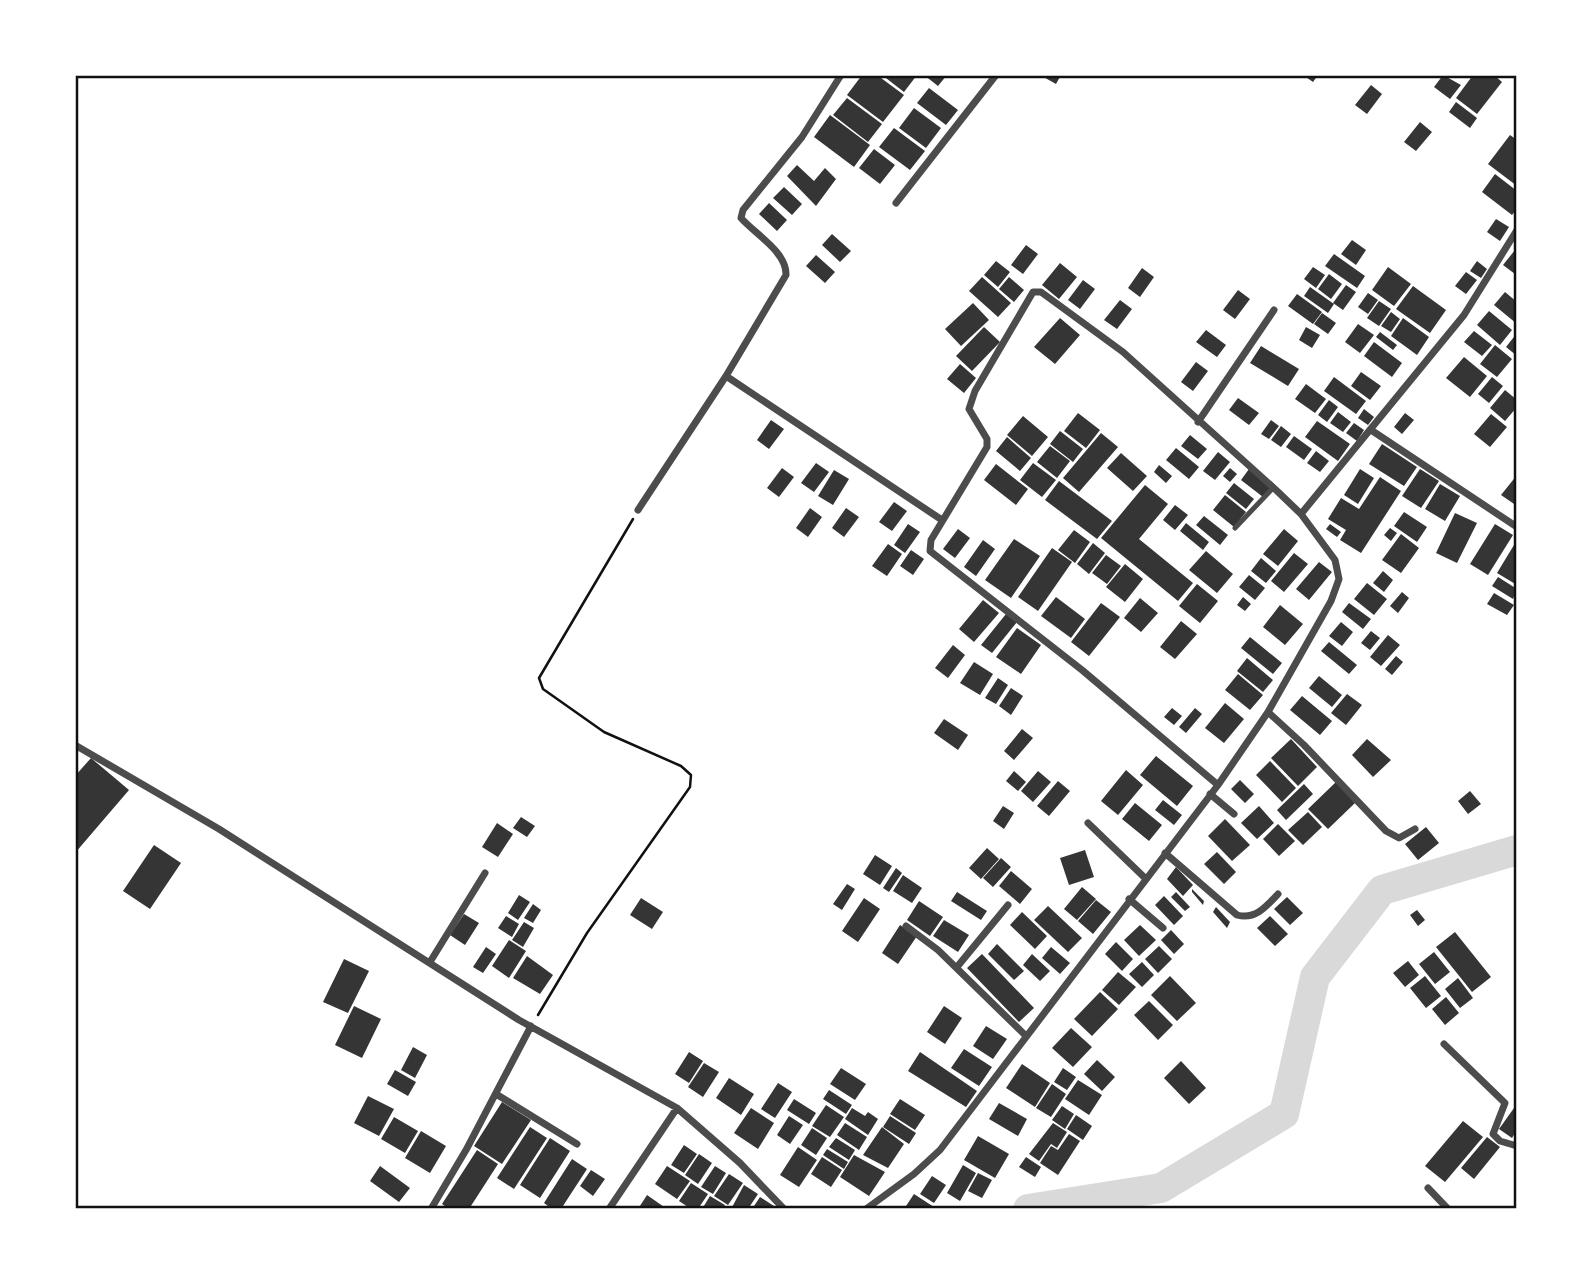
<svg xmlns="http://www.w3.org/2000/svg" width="1592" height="1284" viewBox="0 0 1592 1284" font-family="'Fira Sans',sans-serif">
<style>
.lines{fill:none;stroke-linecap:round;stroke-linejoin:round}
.river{stroke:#d9d9d9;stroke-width:30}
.building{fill:#353535}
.path{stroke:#111;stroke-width:2.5}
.service{stroke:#4c4c4c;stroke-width:5}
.minor{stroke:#4c4c4c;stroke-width:7}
.neatline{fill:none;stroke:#111;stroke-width:2.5}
</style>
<rect width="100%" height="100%" fill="#fff"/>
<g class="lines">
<path class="river" d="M 1028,1209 L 1161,1188 L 1284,1114 L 1315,977 L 1382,890 L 1517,850"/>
</g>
<path class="building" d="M 862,75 L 877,75 L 904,95 L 883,122 L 847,95 Z
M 882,75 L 917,75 L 904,92 Z
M 924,75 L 947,75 L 938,86 Z
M 1040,75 L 1061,75 L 1056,84 Z
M 1303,75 L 1318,75 L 1313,82 Z
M 1443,75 L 1461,85 L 1450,99 L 1434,87 Z
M 1473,75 L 1494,75 L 1502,82 L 1477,114 L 1456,98 Z
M 1371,85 L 1382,94 L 1367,114 L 1355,105 Z
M 929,88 L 958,110 L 946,125 L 917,103 Z
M 847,98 L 882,124 L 868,142 L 833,115 Z
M 1456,102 L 1477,118 L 1470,128 L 1449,112 Z
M 914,108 L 941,128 L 926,148 L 899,128 Z
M 830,115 L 870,145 L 854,167 L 814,137 Z
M 1420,122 L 1432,132 L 1416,151 L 1404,142 Z
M 894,128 L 925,151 L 910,170 L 879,147 Z
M 1510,135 L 1517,140 L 1517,186 L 1488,164 Z
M 874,149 L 895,165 L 880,184 L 859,168 Z
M 797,165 L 814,181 L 825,168 L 836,179 L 816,206 L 787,176 Z
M 1495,174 L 1517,191 L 1517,209 L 1512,215 L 1482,192 Z
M 784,187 L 802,204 L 792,215 L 773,198 Z
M 769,203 L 787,220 L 777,231 L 759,214 Z
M 1496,219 L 1509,227 L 1500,241 L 1487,232 Z
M 832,234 L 851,251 L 840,262 L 822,245 Z
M 1352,240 L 1366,250 L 1356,265 L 1341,254 Z
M 1026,245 L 1038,254 L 1023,274 L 1011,265 Z
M 1515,250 L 1517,252 L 1515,274 L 1503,265 Z
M 1334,254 L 1365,276 L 1357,288 L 1325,266 Z
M 816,255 L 835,272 L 825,283 L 806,266 Z
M 996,261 L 1010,272 L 998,287 L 984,275 Z
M 1477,261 L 1487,269 L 1481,278 L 1470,271 Z
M 1060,263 L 1077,277 L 1059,299 L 1042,285 Z
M 1313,267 L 1325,275 L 1316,288 L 1304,279 Z
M 1388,267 L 1411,284 L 1394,306 L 1372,290 Z
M 1142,268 L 1154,277 L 1140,297 L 1128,288 Z
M 1466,272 L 1477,280 L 1466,294 L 1455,286 Z
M 1329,274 L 1342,284 L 1331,299 L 1318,289 Z
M 982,277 L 1011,303 L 998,317 L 969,291 Z
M 1009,277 L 1024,290 L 1014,302 L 999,289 Z
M 1083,280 L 1095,289 L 1080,309 L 1068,300 Z
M 1346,285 L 1356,292 L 1343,310 L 1333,303 Z
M 1413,286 L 1446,310 L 1430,333 L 1396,309 Z
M 1310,287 L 1334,304 L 1328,313 L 1304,296 Z
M 1238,290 L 1250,299 L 1235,319 L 1223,310 Z
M 1505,292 L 1517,302 L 1517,324 L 1494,305 Z
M 1368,293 L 1378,300 L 1368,314 L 1358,307 Z
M 1297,294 L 1322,312 L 1313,324 L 1288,306 Z
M 1120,300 L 1132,309 L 1117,329 L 1104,320 Z
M 1379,301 L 1391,309 L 1379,326 L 1367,318 Z
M 973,303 L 989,320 L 961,346 L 945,329 Z
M 1489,311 L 1512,330 L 1500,345 L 1477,325 Z
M 1391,312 L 1400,319 L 1391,332 L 1381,326 Z
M 1322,313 L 1336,323 L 1328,334 L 1314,324 Z
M 1060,318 L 1080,335 L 1055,364 L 1034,347 Z
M 1403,318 L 1429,337 L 1417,355 L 1391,336 Z
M 1358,324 L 1374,335 L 1360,353 L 1345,342 Z
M 984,327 L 1000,342 L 972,371 L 956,356 Z
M 1306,327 L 1320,335 L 1312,348 L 1299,340 Z
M 1206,330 L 1226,345 L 1217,357 L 1196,342 Z
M 1474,331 L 1492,345 L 1482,356 L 1464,342 Z
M 1380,332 L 1397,345 L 1393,350 L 1376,337 Z
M 1517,333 L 1517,356 L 1506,347 Z
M 1374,342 L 1402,363 L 1392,377 L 1364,356 Z
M 1495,345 L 1512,359 L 1497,377 L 1480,364 Z
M 1261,346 L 1299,369 L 1288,386 L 1250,363 Z
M 1464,357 L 1487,376 L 1470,397 L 1446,378 Z
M 1196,362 L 1208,371 L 1193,391 L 1181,382 Z
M 960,364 L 976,378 L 964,393 L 947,379 Z
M 1361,372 L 1381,386 L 1370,400 L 1351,386 Z
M 1334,377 L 1366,401 L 1356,414 L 1324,391 Z
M 1492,377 L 1503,386 L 1489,403 L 1478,394 Z
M 1306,384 L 1326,399 L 1315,413 L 1295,399 Z
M 1505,390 L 1517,400 L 1517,407 L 1505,421 L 1490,408 Z
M 1238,398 L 1259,413 L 1249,425 L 1229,410 Z
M 1329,400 L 1338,407 L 1327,422 L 1318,415 Z
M 1364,409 L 1374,417 L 1368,425 L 1358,418 Z
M 1338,412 L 1351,422 L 1343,432 L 1330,423 Z
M 1078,413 L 1100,430 L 1086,448 L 1064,431 Z
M 1405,413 L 1414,420 L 1402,434 L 1394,427 Z
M 1491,414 L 1507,427 L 1490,447 L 1474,434 Z
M 1023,416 L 1048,437 L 1032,456 L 1007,435 Z
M 771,420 L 784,429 L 769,449 L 757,440 Z
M 1271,420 L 1279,426 L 1269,439 L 1261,434 Z
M 1317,421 L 1350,444 L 1338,461 L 1305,437 Z
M 1354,423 L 1364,430 L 1357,441 L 1346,433 Z
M 1281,426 L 1291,434 L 1281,447 L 1271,440 Z
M 1060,431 L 1083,449 L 1073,462 L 1050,444 Z
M 1101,433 L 1118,447 L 1079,492 L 1063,478 Z
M 1190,435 L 1207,449 L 1198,459 L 1181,446 Z
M 1294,436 L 1312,449 L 1304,460 L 1286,447 Z
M 1007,437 L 1031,458 L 1020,471 L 996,451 Z
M 1382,444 L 1417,467 L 1404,486 L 1369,464 Z
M 1050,446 L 1070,461 L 1057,478 L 1037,462 Z
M 1176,448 L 1199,467 L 1189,479 L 1166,460 Z
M 1316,451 L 1329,461 L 1320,472 L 1307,463 Z
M 1218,452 L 1230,462 L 1215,480 L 1203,471 Z
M 1121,453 L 1147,476 L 1133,491 L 1107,468 Z
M 816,463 L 829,472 L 814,492 L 801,483 Z
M 1033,463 L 1056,480 L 1042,497 L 1020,480 Z
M 996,464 L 1028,489 L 1016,505 L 984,480 Z
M 1159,465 L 1172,476 L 1166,483 L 1154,472 Z
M 782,468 L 794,477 L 779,497 L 767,488 Z
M 1230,468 L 1237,474 L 1230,482 L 1223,476 Z
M 1249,469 L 1271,488 L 1263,497 L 1241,480 Z
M 1360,469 L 1374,478 L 1358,504 L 1344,495 Z
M 1420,469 L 1439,481 L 1421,508 L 1402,496 Z
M 834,470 L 849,479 L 833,505 L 818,496 Z
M 1517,475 L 1517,506 L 1501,495 Z
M 1380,477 L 1401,491 L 1361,553 L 1340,540 L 1346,530 L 1328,519 L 1341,498 L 1359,509 Z
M 1059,481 L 1112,521 L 1097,539 L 1045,500 Z
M 1234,483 L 1254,499 L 1246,509 L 1226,493 Z
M 1440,484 L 1460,496 L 1445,521 L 1425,509 Z
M 1145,485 L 1168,504 L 1139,539 L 1193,583 L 1178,601 L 1101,538 Z
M 1225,495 L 1246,512 L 1234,527 L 1213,510 Z
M 894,502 L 907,511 L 892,531 L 879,522 Z
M 1175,505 L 1188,515 L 1175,530 L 1163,520 Z
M 810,508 L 822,517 L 808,537 L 796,528 Z
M 846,508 L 859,517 L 844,537 L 832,528 Z
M 1404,512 L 1427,527 L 1417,542 L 1394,526 Z
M 1455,513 L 1477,523 L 1457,563 L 1436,553 Z
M 1204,516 L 1228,535 L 1220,545 L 1196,525 Z
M 1186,523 L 1209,542 L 1203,550 L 1180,531 Z
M 908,524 L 920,532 L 905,553 L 894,545 Z
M 1330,524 L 1341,532 L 1337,537 L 1326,529 Z
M 1495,524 L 1513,535 L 1488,575 L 1470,564 Z
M 1390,528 L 1397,533 L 1391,541 L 1384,535 Z
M 958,529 L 970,538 L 955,558 L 943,549 Z
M 1284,529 L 1298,541 L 1278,566 L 1263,554 Z
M 1074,530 L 1090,542 L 1075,563 L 1058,550 Z
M 1401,534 L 1419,548 L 1401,573 L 1382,560 Z
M 1014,539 L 1040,556 L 1011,598 L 985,580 Z
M 983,540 L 995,549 L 976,576 L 964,567 Z
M 1517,540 L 1517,585 L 1497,573 Z
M 1093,543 L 1105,553 L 1089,574 L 1077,564 Z
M 888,544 L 902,554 L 887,576 L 872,566 Z
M 1052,548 L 1072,562 L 1038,611 L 1018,597 Z
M 911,550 L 924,559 L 913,575 L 900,566 Z
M 1206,551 L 1233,574 L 1217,593 L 1189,570 Z
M 1294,553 L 1308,564 L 1284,592 L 1271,581 Z
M 1106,555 L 1121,566 L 1107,584 L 1092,573 Z
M 1261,558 L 1276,571 L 1266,583 L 1251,571 Z
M 1319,562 L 1332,572 L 1309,600 L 1296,589 Z
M 1125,564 L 1143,579 L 1125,602 L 1106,587 Z
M 1383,571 L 1393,580 L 1384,592 L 1373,583 Z
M 1249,575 L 1265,588 L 1255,600 L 1239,587 Z
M 1498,577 L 1517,589 L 1513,599 L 1492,586 Z
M 1367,583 L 1387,599 L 1374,615 L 1354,599 Z
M 1197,584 L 1218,601 L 1200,623 L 1179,606 Z
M 1402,592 L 1409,598 L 1398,613 L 1390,606 Z
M 1494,593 L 1514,605 L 1507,615 L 1487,604 Z
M 1056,597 L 1085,619 L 1071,638 L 1041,616 Z
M 1243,597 L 1251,604 L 1245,611 L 1237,605 Z
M 1140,598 L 1158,613 L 1141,632 L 1124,618 Z
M 983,600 L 999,613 L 974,642 L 959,629 Z
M 1101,603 L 1120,617 L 1089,656 L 1071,642 Z
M 1349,603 L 1371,619 L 1363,629 L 1342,612 Z
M 1280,605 L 1303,624 L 1285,645 L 1263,627 Z
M 1006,614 L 1017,622 L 992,653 L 981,645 Z
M 1181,621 L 1197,634 L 1175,659 L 1160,647 Z
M 1341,622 L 1353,632 L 1342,646 L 1329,636 Z
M 1017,628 L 1041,645 L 1021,674 L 996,657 Z
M 1371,631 L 1380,638 L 1370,650 L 1361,643 Z
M 1388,635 L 1400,645 L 1381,666 L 1370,657 Z
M 1250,637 L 1282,663 L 1273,674 L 1241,648 Z
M 1329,642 L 1357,665 L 1349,674 L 1321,651 Z
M 953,645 L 965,655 L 948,678 L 935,668 Z
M 1396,656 L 1403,662 L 1392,675 L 1385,669 Z
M 1247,658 L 1273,680 L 1263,692 L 1237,671 Z
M 974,662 L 993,674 L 980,695 L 960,683 Z
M 1238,674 L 1263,695 L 1250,710 L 1225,690 Z
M 1319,676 L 1342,695 L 1332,707 L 1309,688 Z
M 998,678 L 1008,685 L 996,704 L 985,698 Z
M 1011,688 L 1023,696 L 1011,715 L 999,706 Z
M 1347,694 L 1362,705 L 1346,725 L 1331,713 Z
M 1302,696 L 1332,721 L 1320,735 L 1290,710 Z
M 1225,703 L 1244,719 L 1224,743 L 1205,728 Z
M 1172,708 L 1182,716 L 1174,725 L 1164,717 Z
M 1195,708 L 1202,714 L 1186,733 L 1179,727 Z
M 944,719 L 968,735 L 958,750 L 934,733 Z
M 1022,729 L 1033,738 L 1014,760 L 1004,751 Z
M 1291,739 L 1317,767 L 1298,786 L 1271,758 Z
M 1367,739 L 1391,760 L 1373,777 L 1352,755 Z
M 1156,756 L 1193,786 L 1177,806 L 1140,775 Z
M 91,758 L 129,790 L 75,853 L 75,776 Z
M 1270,761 L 1296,788 L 1282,802 L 1256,775 Z
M 1126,770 L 1143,785 L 1118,815 L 1101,801 Z
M 1014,771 L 1026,782 L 1018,791 L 1006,781 Z
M 1038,771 L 1051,782 L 1033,802 L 1021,791 Z
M 1240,780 L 1254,794 L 1245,803 L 1231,789 Z
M 1058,781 L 1070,791 L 1049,816 L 1037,806 Z
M 1336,782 L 1355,803 L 1328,829 L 1308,809 Z
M 1304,784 L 1313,794 L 1286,820 L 1277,810 Z
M 1470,791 L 1481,804 L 1468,814 L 1458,801 Z
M 1163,800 L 1182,815 L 1174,825 L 1155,810 Z
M 1135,803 L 1162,825 L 1149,841 L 1122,819 Z
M 1003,806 L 1014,813 L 1004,829 L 993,821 Z
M 1259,806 L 1274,823 L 1257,839 L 1241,823 Z
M 1308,812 L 1322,827 L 1303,845 L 1288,830 Z
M 521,817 L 535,826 L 527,837 L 513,828 Z
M 1225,819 L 1250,845 L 1232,861 L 1208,836 Z
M 497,823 L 513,834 L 498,857 L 482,847 Z
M 1278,824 L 1295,841 L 1279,856 L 1263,839 Z
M 1426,827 L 1439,843 L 1418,860 L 1405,844 Z
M 154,845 L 181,863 L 150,909 L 123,891 Z
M 987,848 L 999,859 L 981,879 L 969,868 Z
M 1085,850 L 1094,877 L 1069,885 L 1060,858 Z
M 1217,852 L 1236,872 L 1224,884 L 1204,864 Z
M 875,855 L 892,866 L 880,885 L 863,874 Z
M 1001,858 L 1011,867 L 993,887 L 983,878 Z
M 1176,867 L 1193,885 L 1183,896 L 1167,879 Z
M 896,868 L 902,873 L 889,892 L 883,888 Z
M 1011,871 L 1032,889 L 1020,904 L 999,886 Z
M 903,875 L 922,888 L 912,903 L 893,891 Z
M 847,884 L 855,889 L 842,910 L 833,904 Z
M 1082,887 L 1096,899 L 1077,920 L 1064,909 Z
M 1192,889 L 1204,901 L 1203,905 L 1192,892 Z
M 957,892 L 987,911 L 981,920 L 951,901 Z
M 1176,892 L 1190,907 L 1185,911 L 1171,897 Z
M 519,895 L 530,902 L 518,920 L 508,913 Z
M 1164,896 L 1183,916 L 1174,925 L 1155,905 Z
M 1287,897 L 1303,913 L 1290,925 L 1274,909 Z
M 641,898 L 663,912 L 652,929 L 630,915 Z
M 864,898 L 880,909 L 858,942 L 842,931 Z
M 1096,900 L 1111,912 L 1093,934 L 1078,921 Z
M 919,901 L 943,917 L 930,936 L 907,920 Z
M 533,904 L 541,910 L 533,923 L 524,918 Z
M 1048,906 L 1082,938 L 1068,952 L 1034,920 Z
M 1216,907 L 1230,922 L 1227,928 L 1213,912 Z
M 1417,910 L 1425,920 L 1418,926 L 1410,915 Z
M 1022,912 L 1047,936 L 1035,949 L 1010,925 Z
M 464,914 L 479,923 L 465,945 L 450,935 Z
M 506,916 L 519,924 L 512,937 L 498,928 Z
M 1270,916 L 1288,934 L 1275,946 L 1257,928 Z
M 944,920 L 969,935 L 958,952 L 933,936 Z
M 524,922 L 534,928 L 523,947 L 512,940 Z
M 900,925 L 917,936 L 898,964 L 882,953 Z
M 1140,925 L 1156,940 L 1139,956 L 1124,940 Z
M 1171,930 L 1184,944 L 1174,954 L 1161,940 Z
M 1455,932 L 1491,977 L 1472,992 L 1436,947 Z
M 509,940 L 526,951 L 509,978 L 492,966 Z
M 1116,942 L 1133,959 L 1122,971 L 1105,954 Z
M 997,944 L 1024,971 L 1014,980 L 988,954 Z
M 1159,946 L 1172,959 L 1158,973 L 1145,959 Z
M 486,947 L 496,954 L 483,973 L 473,967 Z
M 1051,947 L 1070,963 L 1060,974 L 1042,958 Z
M 1434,952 L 1450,972 L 1435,984 L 1419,964 Z
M 982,954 L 1034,1008 L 1019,1022 L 967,968 Z
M 1032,954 L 1050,971 L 1040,981 L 1023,965 Z
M 527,956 L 553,975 L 540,994 L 513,978 Z
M 344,959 L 369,971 L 348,1013 L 323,1002 Z
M 1408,961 L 1419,975 L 1405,987 L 1393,973 Z
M 1142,962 L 1154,975 L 1142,987 L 1129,974 Z
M 1118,972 L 1136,987 L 1119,1005 L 1102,990 Z
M 1170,976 L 1196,1003 L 1177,1021 L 1151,995 Z
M 1425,976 L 1441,996 L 1426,1008 L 1410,988 Z
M 1458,978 L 1473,998 L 1460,1008 L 1445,989 Z
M 1100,992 L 1118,1009 L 1092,1036 L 1074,1019 Z
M 1446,997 L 1459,1013 L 1445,1025 L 1432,1009 Z
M 1149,1001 L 1173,1025 L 1158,1040 L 1134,1015 Z
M 354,1006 L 381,1019 L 362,1058 L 335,1045 Z
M 944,1006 L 962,1018 L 945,1044 L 927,1032 Z
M 986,1026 L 1007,1039 L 993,1059 L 973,1046 Z
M 1071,1028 L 1092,1047 L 1073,1067 L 1052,1048 Z
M 413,1047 L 427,1055 L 415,1078 L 401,1070 Z
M 964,1049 L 992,1067 L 979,1086 L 951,1068 Z
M 689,1052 L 703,1061 L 689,1083 L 675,1074 Z
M 920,1052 L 977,1091 L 966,1107 L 908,1071 Z
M 1097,1060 L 1115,1077 L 1102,1091 L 1084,1074 Z
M 1181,1061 L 1206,1088 L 1189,1104 L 1164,1078 Z
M 704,1063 L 719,1072 L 703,1097 L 688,1087 Z
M 1022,1064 L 1050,1083 L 1035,1107 L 1006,1088 Z
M 841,1068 L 866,1084 L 855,1100 L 830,1084 Z
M 1063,1068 L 1076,1077 L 1067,1090 L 1054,1082 Z
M 395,1070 L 416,1082 L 408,1096 L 387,1084 Z
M 729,1078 L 754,1094 L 741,1115 L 716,1098 Z
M 1078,1080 L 1102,1095 L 1089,1115 L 1065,1099 Z
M 778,1083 L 792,1092 L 775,1118 L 761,1109 Z
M 1052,1084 L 1066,1094 L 1051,1117 L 1036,1108 Z
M 829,1090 L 852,1105 L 846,1114 L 823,1099 Z
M 368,1096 L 394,1109 L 379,1136 L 354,1123 Z
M 794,1099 L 816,1113 L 809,1124 L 787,1110 Z
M 900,1099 L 925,1115 L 915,1130 L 890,1114 Z
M 502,1102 L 531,1120 L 502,1164 L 474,1146 Z
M 999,1103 L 1027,1119 L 1018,1136 L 989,1119 Z
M 826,1105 L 844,1117 L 830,1137 L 812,1126 Z
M 1062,1106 L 1074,1114 L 1065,1129 L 1052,1120 Z
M 751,1108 L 774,1123 L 758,1149 L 734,1133 Z
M 852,1108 L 865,1116 L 868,1112 L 878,1119 L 868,1135 L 845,1119 Z
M 1514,1108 L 1517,1130 L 1512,1138 L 1499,1129 Z
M 1076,1115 L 1092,1126 L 1083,1140 L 1067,1129 Z
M 789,1116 L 803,1125 L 790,1144 L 777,1135 Z
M 890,1116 L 916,1133 L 909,1144 L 883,1127 Z
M 394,1117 L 418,1131 L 405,1153 L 381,1139 Z
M 1463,1121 L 1483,1137 L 1445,1182 L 1425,1166 Z
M 845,1123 L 867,1137 L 859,1150 L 837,1135 Z
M 1053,1123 L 1067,1132 L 1057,1148 L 1051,1144 L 1039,1161 L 1029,1154 Z
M 530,1127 L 547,1138 L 514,1189 L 497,1178 Z
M 882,1127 L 904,1144 L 888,1168 L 863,1155 Z
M 812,1128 L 827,1138 L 816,1155 L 801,1145 Z
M 421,1131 L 446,1146 L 430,1173 L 405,1158 Z
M 1069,1134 L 1080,1141 L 1058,1175 L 1040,1163 L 1051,1146 L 1058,1150 Z
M 978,1136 L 1009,1154 L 995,1178 L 964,1160 Z
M 1487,1137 L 1500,1147 L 1474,1179 L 1461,1168 Z
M 550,1138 L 570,1151 L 540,1198 L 520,1185 Z
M 836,1138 L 855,1150 L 849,1160 L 829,1147 Z
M 684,1145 L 697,1154 L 684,1173 L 671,1165 Z
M 798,1147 L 817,1160 L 799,1187 L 780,1175 Z
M 827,1149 L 848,1162 L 844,1169 L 823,1155 Z
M 477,1150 L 498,1164 L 469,1209 L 449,1209 L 442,1204 Z
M 699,1154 L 712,1163 L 698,1184 L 685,1175 Z
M 854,1155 L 885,1172 L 869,1196 L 840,1177 Z
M 822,1157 L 842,1170 L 831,1187 L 811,1174 Z
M 1026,1157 L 1041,1167 L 1035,1177 L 1019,1167 Z
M 572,1159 L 587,1169 L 561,1209 L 552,1209 L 544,1203 Z
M 963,1165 L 976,1173 L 960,1201 L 947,1193 Z
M 380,1166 L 410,1188 L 399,1202 L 370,1181 Z
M 667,1166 L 690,1181 L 677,1199 L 655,1184 Z
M 715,1166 L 726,1173 L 713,1194 L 701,1187 Z
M 591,1170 L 605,1179 L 593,1196 L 580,1186 Z
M 978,1173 L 992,1180 L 982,1198 L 968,1191 Z
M 729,1174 L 743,1183 L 728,1205 L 714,1196 Z
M 932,1176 L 946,1185 L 934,1203 L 920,1194 Z
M 691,1183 L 708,1194 L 698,1209 L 691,1209 L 679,1201 Z
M 744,1185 L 758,1194 L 748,1209 L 731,1209 Z
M 914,1194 L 937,1209 L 904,1209 Z
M 647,1195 L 667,1209 L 638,1209 Z
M 710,1196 L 725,1205 L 723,1209 L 702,1209 Z
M 760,1197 L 774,1206 L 772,1209 L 752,1209 Z"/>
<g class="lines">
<path class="path" d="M 538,1015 L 587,933 L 690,787 L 691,775 L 681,766 L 604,732 L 543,689 L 539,678 L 633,519"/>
<path class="service" d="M 1235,528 L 1273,488"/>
<path class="minor" d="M 896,203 L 996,75
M 726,376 L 942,520
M 1198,422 L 1274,310
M 1371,430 L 1517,527
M 638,510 L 726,376 L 786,275 C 787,252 755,234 741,218 L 743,210 L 802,137 L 841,75
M 1301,514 L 1464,315 L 1517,230
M 1268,712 L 1304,745 L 1386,831 L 1399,838 L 1415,829
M 75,745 L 219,829 L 519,1020 L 677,1108 L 740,1163 L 784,1209
M 1210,794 L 1234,814
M 1088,823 L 1145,878
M 1165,853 L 1237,915 C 1255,920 1266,907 1278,894
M 1129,899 L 1163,928
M 906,926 L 938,950 L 1026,1036
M 430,962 L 485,873
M 957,967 L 1008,905
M 1444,1044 L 1505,1103 L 1493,1134 L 1500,1141 L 1517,1146
M 496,1094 L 577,1144
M 1428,1188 L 1448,1209
M 431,1209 L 466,1150 L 531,1026
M 609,1209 L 677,1108
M 866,1209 L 914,1174 L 940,1150 L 1218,785 L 1268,712 L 1331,601 L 1339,579 L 1335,560 L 1301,514 L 1276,490 L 1123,352 L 1041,292 L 1033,292 L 975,391 L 969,409 L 987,439 L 987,447 L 931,540 L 930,551 L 1082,670 L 1218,785"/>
</g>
<rect width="1592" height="1284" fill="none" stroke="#ffffff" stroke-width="154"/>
<rect x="77" y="77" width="1438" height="1130" class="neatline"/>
</svg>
